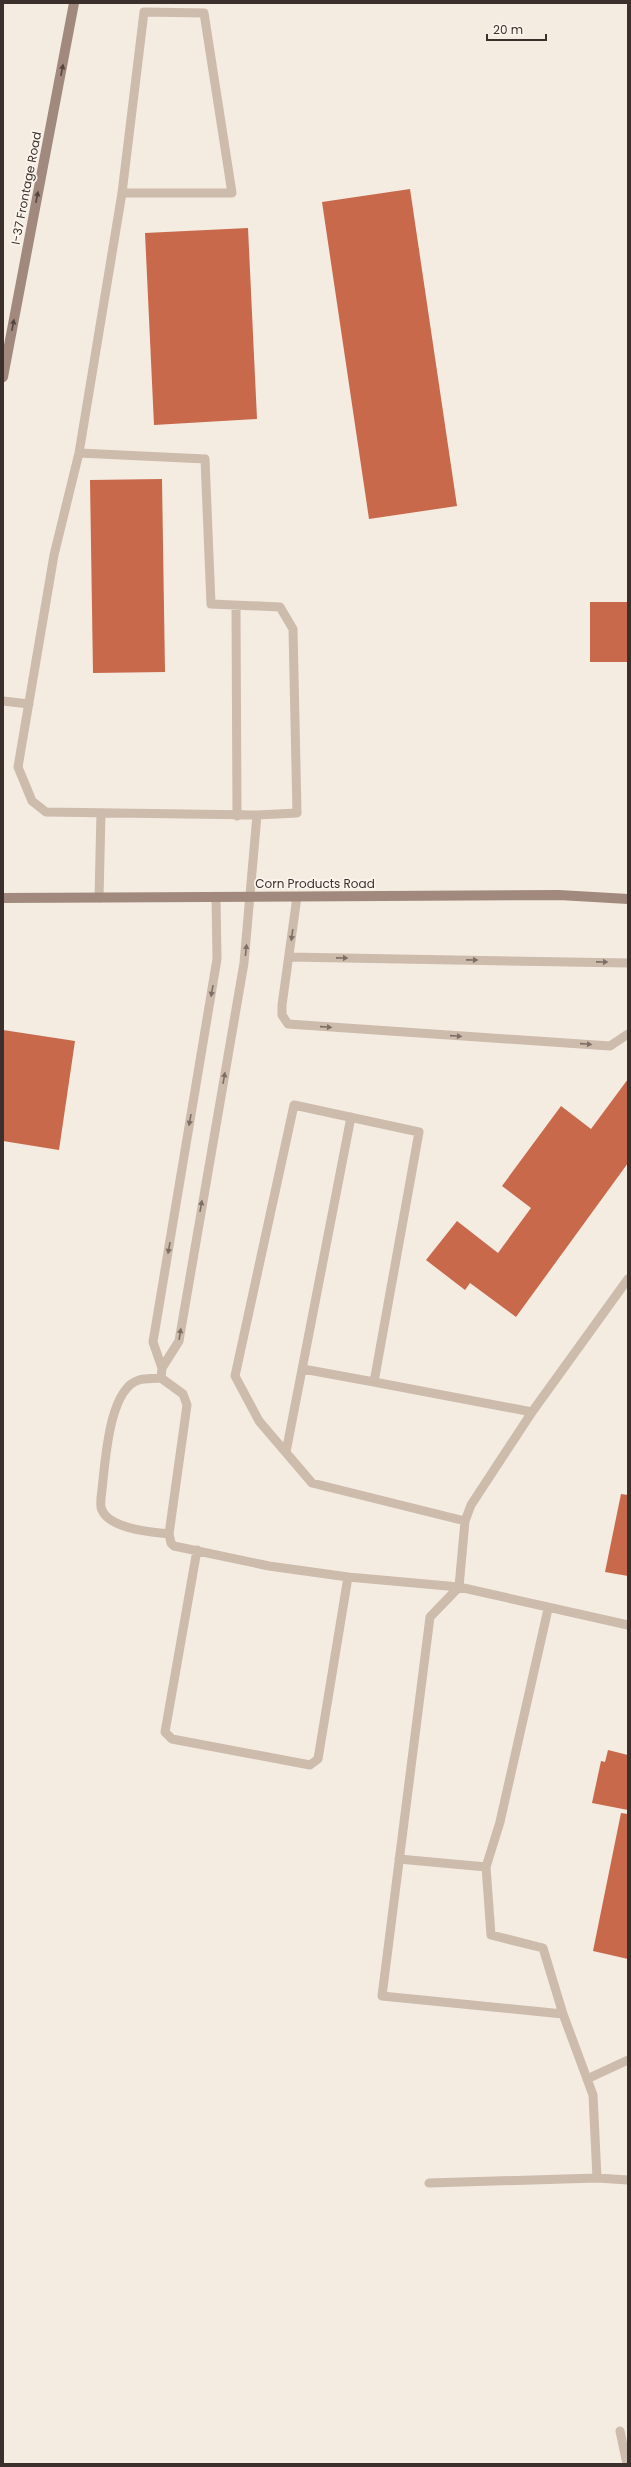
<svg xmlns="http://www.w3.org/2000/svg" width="631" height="2467" viewBox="0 0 631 2467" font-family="Poppins,sans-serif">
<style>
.building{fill:#c8694b}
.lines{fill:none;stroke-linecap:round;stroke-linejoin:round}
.lane{stroke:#cdbbac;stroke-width:9}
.secondary{stroke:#a18a7d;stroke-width:10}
.oneway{fill:#544640}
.oneway2{fill:#7d6f65}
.labels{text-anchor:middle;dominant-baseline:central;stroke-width:3.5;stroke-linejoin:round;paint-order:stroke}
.street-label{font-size:12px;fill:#3b302b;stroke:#fbf5ee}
</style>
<rect width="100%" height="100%" fill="#f4ebe1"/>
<path class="building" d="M 410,189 L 457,506 L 369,519 L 322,202 Z
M 248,228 L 257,419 L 154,425 L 145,233 Z
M 162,479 L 165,672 L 93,673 L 90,480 Z
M 590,602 L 628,602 L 628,662 L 590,662 Z
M 3,1030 L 75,1041 L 59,1150 L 3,1141 Z
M 628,1079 L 628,1163 L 516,1317 L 470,1283 L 465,1290 L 426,1260 L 457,1221 L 498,1253 L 531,1208 L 502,1186 L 561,1106 L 591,1129 Z
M 621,1494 L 628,1495 L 628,1576 L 605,1572 Z
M 608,1750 L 628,1755 L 628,1810 L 592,1803 L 601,1761 L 605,1762 Z
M 621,1813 L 628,1814 L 628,1959 L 593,1951 Z"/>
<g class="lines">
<path class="lane" d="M 122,193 L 232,193 L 204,13 L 144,12 L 122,193 L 79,453 L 54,555 L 18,767 L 32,801 L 46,812 L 257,815 L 244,963 L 179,1341 L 162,1368
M 79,453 L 205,459 L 211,604 L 280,607 L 293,629 L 297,813 L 257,815
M 236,606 L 237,816
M 3,701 L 29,704
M 297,897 L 282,1005 L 282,1015 L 288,1024 L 610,1046 L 628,1034
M 99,898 L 101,813
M 289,957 L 628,963
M 628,1279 L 532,1412 L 471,1505 L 465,1521 L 459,1587 L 628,1625
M 303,1369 L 374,1382
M 161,1378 C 154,1379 146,1378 139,1380 C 107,1389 105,1470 101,1498 C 101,1501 100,1507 102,1510 C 110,1529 151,1532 169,1534
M 286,1452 L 351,1117
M 465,1521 L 312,1483 L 259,1421 L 235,1376 L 294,1105 L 419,1132 L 374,1382 L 532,1412
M 197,1550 L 165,1732 L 172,1739 L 310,1765 L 318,1759 L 348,1577 L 269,1566 L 174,1546 L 171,1543 L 169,1534 L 187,1405 L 183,1394 L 161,1378 L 162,1368 L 153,1342 L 217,959 L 216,897
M 348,1577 L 459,1587
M 459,1587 L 430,1617 L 382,1996 L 563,2014 L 593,2095 L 597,2178 L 628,2180
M 399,1859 L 486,1867 L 500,1822 L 548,1609
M 486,1867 L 491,1935 L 543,1948 L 563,2014
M 587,2079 L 628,2060
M 429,2183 L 597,2178
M 620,2431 L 627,2464"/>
<path class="secondary" d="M 3,377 L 74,3
M 3,898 L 559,895 L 628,899"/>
</g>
<defs><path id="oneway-solid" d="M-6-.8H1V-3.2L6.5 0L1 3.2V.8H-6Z"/></defs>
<g class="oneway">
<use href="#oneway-solid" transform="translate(62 70) rotate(-79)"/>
<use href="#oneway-solid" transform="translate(37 197) rotate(-79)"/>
<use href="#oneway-solid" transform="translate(13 325) rotate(-79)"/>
</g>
<g class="oneway2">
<use href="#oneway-solid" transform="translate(292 935) rotate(98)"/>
<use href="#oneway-solid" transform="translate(246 950) rotate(-84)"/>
<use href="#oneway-solid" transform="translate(342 958) rotate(1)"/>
<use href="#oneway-solid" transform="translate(472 960) rotate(1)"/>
<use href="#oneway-solid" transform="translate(602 962) rotate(1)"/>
<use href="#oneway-solid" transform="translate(212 991) rotate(100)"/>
<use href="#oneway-solid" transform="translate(326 1027) rotate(4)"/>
<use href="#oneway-solid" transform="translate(456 1036) rotate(4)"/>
<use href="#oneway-solid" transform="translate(586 1044) rotate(4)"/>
<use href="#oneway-solid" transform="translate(224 1078) rotate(-80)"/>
<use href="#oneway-solid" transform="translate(190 1120) rotate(100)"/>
<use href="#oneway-solid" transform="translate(201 1206) rotate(-80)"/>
<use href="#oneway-solid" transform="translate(169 1248) rotate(100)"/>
<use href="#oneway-solid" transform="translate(180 1334) rotate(-81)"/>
</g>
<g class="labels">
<g class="street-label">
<text transform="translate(26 188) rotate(-79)">I-37 Frontage Road</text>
<text x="315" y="883">Corn Products Road</text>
</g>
</g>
<rect width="631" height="2467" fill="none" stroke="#3b302b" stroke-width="8"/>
<path d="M487 34v6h59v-6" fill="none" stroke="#3b302b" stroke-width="2"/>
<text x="493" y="34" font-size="12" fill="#3b302b" stroke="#fbf5ee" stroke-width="3" paint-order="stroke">20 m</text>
</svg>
